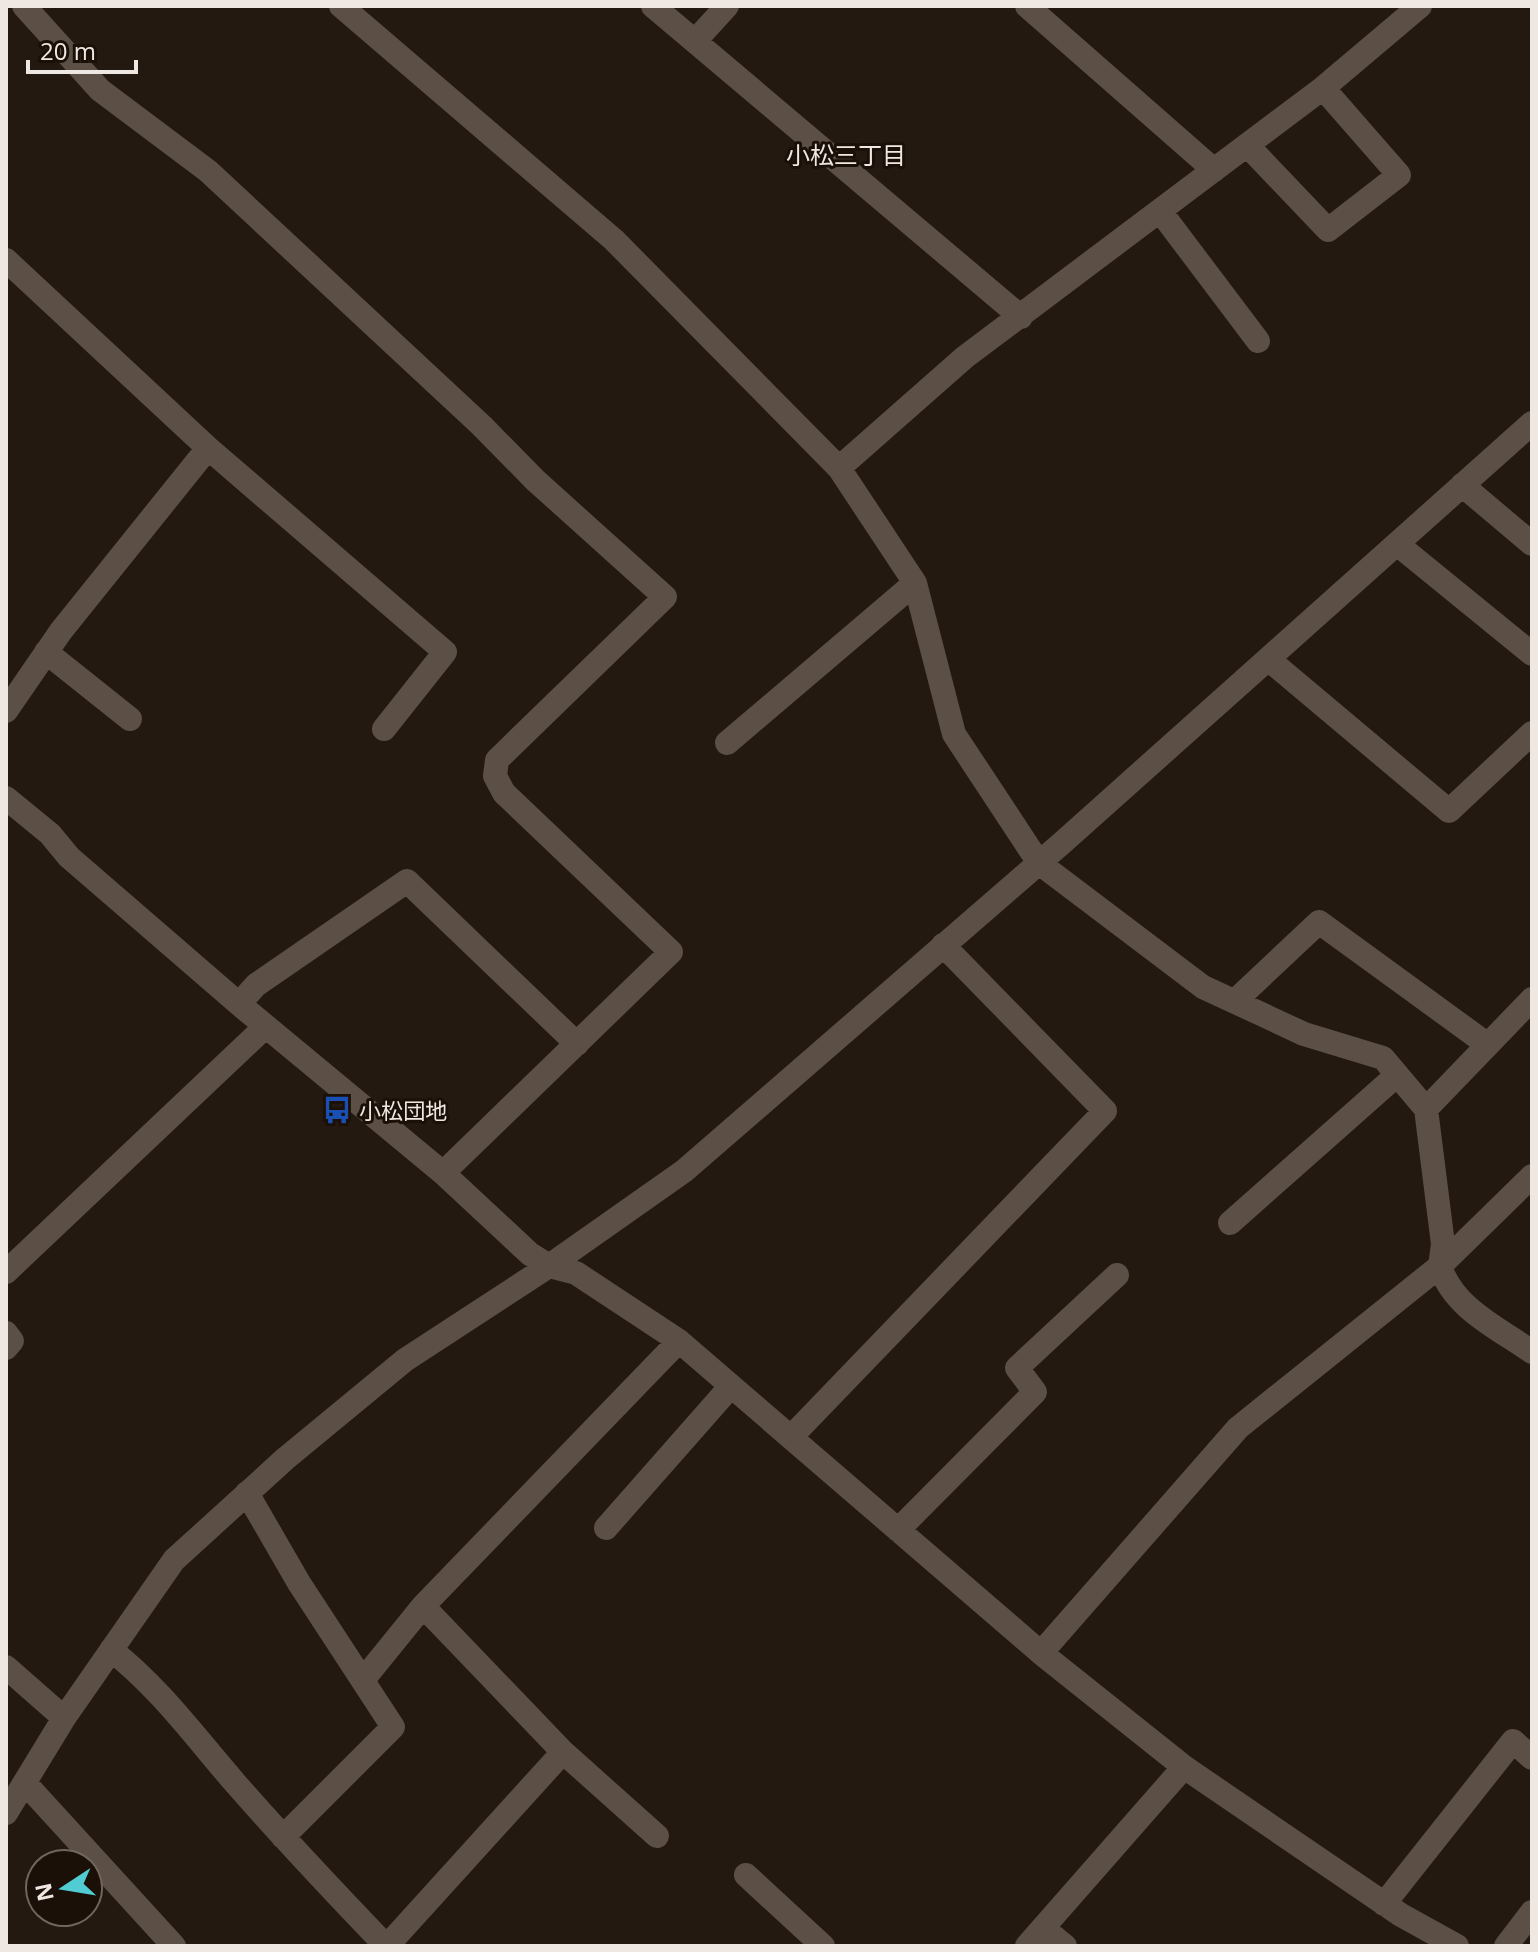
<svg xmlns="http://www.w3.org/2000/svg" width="1538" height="1952" viewBox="0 0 1538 1952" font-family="'Open Sans','Noto Sans JP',sans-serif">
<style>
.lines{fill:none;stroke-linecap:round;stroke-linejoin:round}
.minor{stroke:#5c4f45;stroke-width:24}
.labels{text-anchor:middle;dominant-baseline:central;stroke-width:6;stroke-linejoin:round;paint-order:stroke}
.poi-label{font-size:22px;fill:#efe7e1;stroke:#1b1007;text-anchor:start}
.neighbourhood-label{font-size:24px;fill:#efe7e1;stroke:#1b1007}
</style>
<rect width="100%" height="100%" fill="#241910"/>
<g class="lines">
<path class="minor" d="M 24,6 L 100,90 L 208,171 L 482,426 L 535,480 L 665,597 L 497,760 L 495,776 L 504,793 L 671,952 L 443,1173
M 341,6 L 614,240 L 839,468 L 915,583 L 954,734 L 1039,863 L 1203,987 L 1304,1034 L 1383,1058 L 1426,1109 L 1443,1244 L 1440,1266 L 1238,1428 L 1041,1653
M 653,6 L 1021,317
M 1027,6 L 1214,170
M 695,41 L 727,6
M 1247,145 L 1328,230 L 1399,175 L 1323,88
M 1160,211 L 1258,341
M 6,260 L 208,448 L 61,631 L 6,711
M 208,448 L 445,652 L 384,729
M 839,468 L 965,357 L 1323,88 L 1420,6
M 1462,485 L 1532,544
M 1397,544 L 1532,654
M 46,652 L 130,719
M 1268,659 L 1449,811 L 1532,733
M 727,743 L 915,583
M 6,798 L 50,834 L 69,857 L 239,1004 L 443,1173 L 530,1254 L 549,1266 L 576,1273 L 679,1341 L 1041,1653 L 1184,1767 L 1401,1915 L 1457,1946
M 1235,1001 L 1319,922 L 1488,1045
M 239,1004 L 256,985 L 407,881 L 577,1044
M 1426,1109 L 1532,999
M 1532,1176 L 1440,1266 C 1453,1308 1498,1328 1532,1352
M 1230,1223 L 1397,1075
M 6,1272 L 265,1027
M 6,1333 L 12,1341 L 6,1348
M 791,1437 L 1105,1111 L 943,945
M 247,1493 L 299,1583 L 393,1727 L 283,1837
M 606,1528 L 731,1386
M 898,1530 L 1035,1392 L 1017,1368 L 1117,1275
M 111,1650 C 159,1687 196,1738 236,1784 C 285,1840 335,1893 386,1946
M 6,1667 L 64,1718
M 363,1680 L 423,1606
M 563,1752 L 657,1836
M 25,1783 L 174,1946
M 6,1813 L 64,1718 L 174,1560 L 285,1459 L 405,1360 L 549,1266 L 684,1171 L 1062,843 L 1532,423
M 746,1875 L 823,1946
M 1384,1904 L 1513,1741 L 1532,1758
M 1043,1928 L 1065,1946
M 387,1946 L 563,1752 L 423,1606 L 679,1341
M 1027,1946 L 1184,1767
M 1506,1946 L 1532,1912"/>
</g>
<defs>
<symbol id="bus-bare" viewBox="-9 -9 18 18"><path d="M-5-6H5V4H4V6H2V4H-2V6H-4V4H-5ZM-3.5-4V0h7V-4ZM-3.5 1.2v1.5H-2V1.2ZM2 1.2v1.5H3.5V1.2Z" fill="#1a4fb4" stroke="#1b1007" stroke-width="2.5" paint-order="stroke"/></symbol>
</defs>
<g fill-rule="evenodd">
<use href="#bus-bare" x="317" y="1090" width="40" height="40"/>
</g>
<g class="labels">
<g class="poi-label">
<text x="359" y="1110">小松団地</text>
</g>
<g class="neighbourhood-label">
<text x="846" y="154">小松三丁目</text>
</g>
</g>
<rect width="1538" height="1952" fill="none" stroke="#efe7e1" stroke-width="16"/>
<g transform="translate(64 1888) rotate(258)"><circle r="38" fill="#1b1007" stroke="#70665e" stroke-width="2"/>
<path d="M0-6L14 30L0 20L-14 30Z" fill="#51ccd3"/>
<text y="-12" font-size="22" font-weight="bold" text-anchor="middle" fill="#efe7e1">N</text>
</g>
<path d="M28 60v12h108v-12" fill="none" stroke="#efe7e1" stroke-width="4"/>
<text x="40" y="60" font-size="24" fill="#efe7e1" stroke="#1b1007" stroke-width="6" paint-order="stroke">20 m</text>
</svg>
